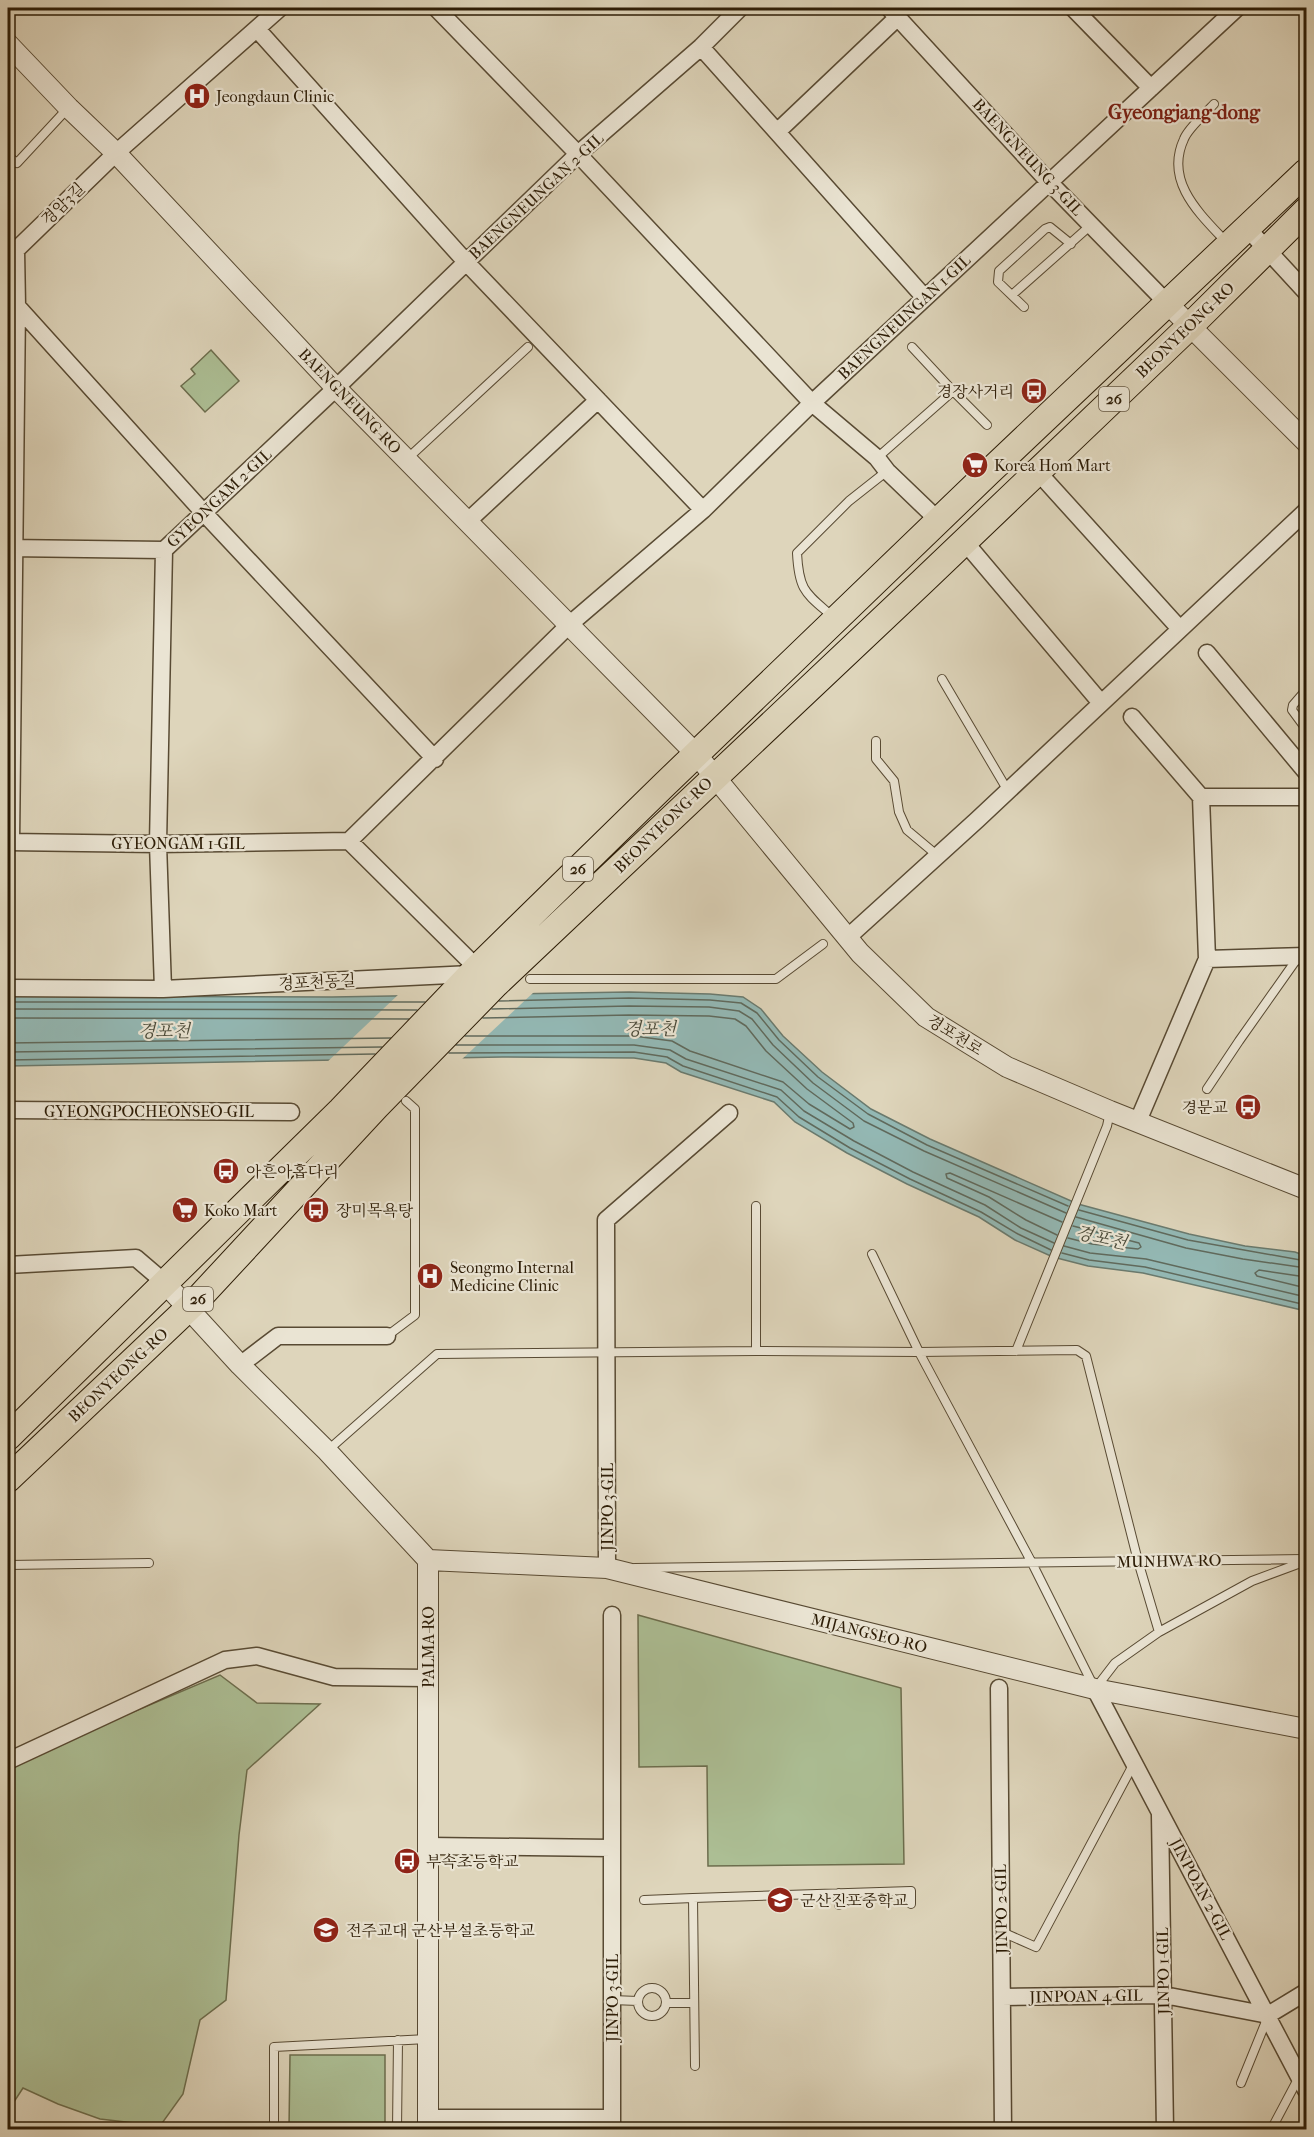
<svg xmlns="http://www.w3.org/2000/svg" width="1314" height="2137" viewBox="0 0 1314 2137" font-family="'IM FELL French Canon','Noto Serif KR',serif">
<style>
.green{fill:#acbe94;stroke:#6c6d4d;stroke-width:1.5}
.water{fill:#93b8b4;stroke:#6a7a6e;stroke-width:1.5}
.pier{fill:#ded5bb}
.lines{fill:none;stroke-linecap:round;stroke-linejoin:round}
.shore{stroke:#606a5d;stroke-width:1.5}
.service-casing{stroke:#584a33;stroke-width:10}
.minor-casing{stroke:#584a33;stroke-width:19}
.tertiary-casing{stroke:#584a33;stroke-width:22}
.primary-casing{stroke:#2c1c06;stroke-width:28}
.service{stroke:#eae4d3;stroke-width:8}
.minor{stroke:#eae4d3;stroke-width:16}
.tertiary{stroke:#eae4d3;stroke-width:20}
.primary{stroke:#ded5bb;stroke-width:26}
.labels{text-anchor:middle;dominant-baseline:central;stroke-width:4.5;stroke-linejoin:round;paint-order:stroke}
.shield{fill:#eae4d3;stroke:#655844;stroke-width:1.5}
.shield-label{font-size:15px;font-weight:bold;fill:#2c1c06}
.poi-label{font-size:16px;fill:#2c1c06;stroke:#eae4d3;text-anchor:start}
.street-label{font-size:16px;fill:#2c1c06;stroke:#eae4d3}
.water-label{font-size:18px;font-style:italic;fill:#4b4b3a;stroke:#eae4d3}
.quarter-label{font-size:20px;font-weight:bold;fill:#7a1f14;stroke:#eae4d3}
</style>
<rect width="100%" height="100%" fill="#ded5bb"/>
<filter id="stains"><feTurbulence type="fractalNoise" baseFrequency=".00333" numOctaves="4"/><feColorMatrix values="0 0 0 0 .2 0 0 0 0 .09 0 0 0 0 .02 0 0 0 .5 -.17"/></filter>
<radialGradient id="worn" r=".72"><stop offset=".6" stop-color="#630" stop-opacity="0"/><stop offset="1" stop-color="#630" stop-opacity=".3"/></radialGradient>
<path class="green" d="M 211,350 L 239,381 L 205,412 L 181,386 L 195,374 L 191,369 Z
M 638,1615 L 901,1688 L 904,1864 L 708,1866 L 707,1766 L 639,1767 Z
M 220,1675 L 257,1703 L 320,1704 L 247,1770 L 239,1835 L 226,2000 L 200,2020 L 183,2094 L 160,2126 L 100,2119 L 58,2104 L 23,2088 L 8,2111 L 8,1765 Z
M 290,2055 L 385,2055 L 385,2129 L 289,2129 Z"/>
<path class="water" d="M 629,992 L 710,994 L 743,997 L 761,1009 L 783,1036 L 822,1072 L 871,1109 L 930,1139 L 1078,1204 L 1189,1234 L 1245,1246 L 1295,1252 L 1306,1256 L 1306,1311 L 1143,1273 L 1088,1266 L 1053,1257 L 1015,1240 L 979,1217 L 907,1184 L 847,1153 L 795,1122 L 774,1102 L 681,1072 L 666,1063 L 634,1058 L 502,1057 L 8,1066 L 8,996 L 332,997 Z"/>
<path class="pier" d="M 534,992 L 460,1061 L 324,1065 L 400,993 Z"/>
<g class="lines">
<path class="shore" d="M 499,1001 L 629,998 L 710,1000 L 741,1003 L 757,1013 L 779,1040 L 818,1077 L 868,1114 L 927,1145 L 1068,1206
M 8,1002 L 425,1002
M 8,1009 L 417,1010
M 492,1009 L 629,1006 L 709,1007 L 739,1011 L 752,1019 L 773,1045 L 813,1083 L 864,1121 L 924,1151 L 1066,1213
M 8,1018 L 409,1019
M 465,1036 L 634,1036 L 672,1041 L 690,1051 L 783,1082 L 809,1104 L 850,1129 L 854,1127 L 853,1123 L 807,1089 L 766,1051 L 746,1026 L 735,1019 L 709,1016 L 629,1015 L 483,1018
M 8,1043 L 391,1038
M 456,1045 L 634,1045 L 670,1050 L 686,1059 L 781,1090 L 804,1111 L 854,1141 L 913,1172 L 985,1205 L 1021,1228 L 1054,1243
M 8,1052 L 382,1047
M 449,1053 L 634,1052 L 667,1057 L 683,1066 L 777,1097 L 799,1117 L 850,1148 L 910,1179 L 981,1212 L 1018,1234 L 1051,1250
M 8,1060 L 375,1054
M 1079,1210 L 1188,1240 L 1306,1261
M 1076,1217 L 1186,1248 L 1243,1259 L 1306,1268
M 1057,1235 L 1026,1220 L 989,1197 L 947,1178 L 946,1174 L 950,1173 L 1062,1222
M 1068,1238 L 1092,1244 L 1138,1249 L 1141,1247 L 1139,1243 L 1073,1226
M 1064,1246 L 1090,1253 L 1146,1259 L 1306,1297
M 1062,1253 L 1089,1260 L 1145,1267 L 1306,1305
M 1306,1277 L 1259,1270 L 1255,1273 L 1257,1276 L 1306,1288"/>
<defs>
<path id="service" d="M 1214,104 C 1206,113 1188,128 1184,139 C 1164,182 1200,214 1227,243
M 8,156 L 17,163 L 68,108
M 1012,295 L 1091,225
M 1024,307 L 998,282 L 999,271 L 1045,229 L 1050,227 L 1071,244
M 953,391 L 987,425
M 877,458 L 953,391 L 912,347
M 407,459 L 528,347
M 833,617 C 806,593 799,592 797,553 L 849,501 L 887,471
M 942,679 L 1008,791
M 1306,690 L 1293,705 L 1292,710 L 1306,729
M 876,741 L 876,759 L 894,781 L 899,812 L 907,830 L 938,856
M 530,979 L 776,979 L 823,944
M 1207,1089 L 1239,1041 L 1299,956
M 872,1254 L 919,1352 L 1077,1350 L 1086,1356 L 1138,1561 L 1159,1632
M 387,1336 L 415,1315 L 415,1109 L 406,1101
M 756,1351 L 756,1206
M 1016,1351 L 1107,1126 L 1110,1112
M 327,1451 L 437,1354 L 756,1351 L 919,1352 L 1032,1563 L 1095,1689 L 1115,1663 L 1159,1632 L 1252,1581 L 1306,1561
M 8,1565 L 149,1563
M 635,1568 L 1303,1559
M 839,1893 L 839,1905
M 693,1898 L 911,1891 L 911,1904
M 644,1900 L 693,1898 L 695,2066
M 1002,1932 L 1036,1947 L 1133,1765
M638 2002a14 14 0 1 1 28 0a14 14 0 1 1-28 0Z
M 612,2000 L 638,2001
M 666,2003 L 693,2003
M 1241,2083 L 1267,2019
M 274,2130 L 274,2047 L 427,2039
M 397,2130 L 398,2040
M 1271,2130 L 1299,2077"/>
<path id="minor" d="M 436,8 L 578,154 L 812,403 L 877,458 L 887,471 L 938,520
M 889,8 L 1049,182 L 1168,304
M 1073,8 L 1151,88
M 257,29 L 466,262 L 703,510
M 701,47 L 925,298
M 778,131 L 898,17
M 1247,228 L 1306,292
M 8,250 L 16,250 L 116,153 L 280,8
M 16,250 L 17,306 L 204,513 L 435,759
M 1037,471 L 1180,629
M 468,521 L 598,400
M 964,541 L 1101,703
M 8,548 L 164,550 L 336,388 L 578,154 L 701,47 L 740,8
M 1207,653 L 1306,772
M 1132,717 L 1201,797
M 349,841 L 477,968
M 8,842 L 158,844 L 349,841 L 570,624 L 703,510 L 812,403 L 1237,8
M 11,842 L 17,306
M 847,938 L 977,820 L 1306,511
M 1207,959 L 1306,956
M 8,988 L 163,989 L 471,974
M 163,989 L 158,844 L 164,550
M 8,1110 L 291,1112
M 1138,1121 L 1207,959 L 1201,797 L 1306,797
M 8,1265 L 136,1258 L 164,1282
M 240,1365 L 278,1336 L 387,1336
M 607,1568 L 606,1220 L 729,1113
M 612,1615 L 612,2130
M 999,1688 L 1003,2130
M 1095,1689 L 1306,2090
M 8,1761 L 225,1660 L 257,1656 L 334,1677 L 428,1678
M 1160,1815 L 1165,2130
M 428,1846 L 611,1848
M 1002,1997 L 1164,1995 L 1268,2015 L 1306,1992
M 428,2118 L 612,2118"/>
<path id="tertiary" d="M 8,44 L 69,108 L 116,153 L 336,388 L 696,754 L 860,953 L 926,1017 L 1007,1067 L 1110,1111 L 1306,1189
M 1168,304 L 1306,442
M 164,1282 L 240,1365 L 327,1451 L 428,1560 L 428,2130
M 428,1560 L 607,1568 L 1095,1689 L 1306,1729"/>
<path id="primary" d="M 8,1437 L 341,1110 L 477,968 L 663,786 L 989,472 L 1306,172
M 8,1479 L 196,1301 L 376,1107 L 496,984 L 923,581 L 1190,326 L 1306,211"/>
</defs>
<use href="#service" class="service-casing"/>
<use href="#minor" class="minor-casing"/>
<use href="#tertiary" class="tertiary-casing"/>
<use href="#primary" class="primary-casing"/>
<use href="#service" class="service"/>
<use href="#minor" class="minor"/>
<use href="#tertiary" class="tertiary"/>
<use href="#primary" class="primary"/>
</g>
<defs>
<symbol id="hospital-disc" viewBox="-11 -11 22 22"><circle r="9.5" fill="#8f2418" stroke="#eae4d3"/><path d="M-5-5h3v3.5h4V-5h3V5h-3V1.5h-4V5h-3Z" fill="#fff"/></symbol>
<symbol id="bus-disc" viewBox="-11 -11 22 22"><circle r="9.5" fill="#8f2418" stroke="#eae4d3"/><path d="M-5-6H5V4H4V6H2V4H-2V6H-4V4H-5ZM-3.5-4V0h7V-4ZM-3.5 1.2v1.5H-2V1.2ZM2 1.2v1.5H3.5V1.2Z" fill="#fff"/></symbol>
<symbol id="supermarket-disc" viewBox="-11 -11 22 22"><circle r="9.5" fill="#8f2418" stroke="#eae4d3"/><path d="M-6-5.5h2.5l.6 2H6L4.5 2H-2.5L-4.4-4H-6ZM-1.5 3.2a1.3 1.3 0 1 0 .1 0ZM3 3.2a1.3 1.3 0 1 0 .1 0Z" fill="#fff"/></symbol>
<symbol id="school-disc" viewBox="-11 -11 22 22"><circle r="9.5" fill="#8f2418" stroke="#eae4d3"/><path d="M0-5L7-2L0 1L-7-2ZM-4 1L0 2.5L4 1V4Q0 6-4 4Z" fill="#fff"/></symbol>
</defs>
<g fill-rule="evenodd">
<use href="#hospital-disc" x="182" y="81" width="30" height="30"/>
<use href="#bus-disc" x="1019" y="376" width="30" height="30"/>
<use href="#supermarket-disc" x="960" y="450" width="30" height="30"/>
<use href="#bus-disc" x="1233" y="1092" width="30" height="30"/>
<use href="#bus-disc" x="211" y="1156" width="30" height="30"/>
<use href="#supermarket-disc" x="170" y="1195" width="30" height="30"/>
<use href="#bus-disc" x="301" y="1195" width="30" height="30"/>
<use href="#hospital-disc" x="415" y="1261" width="30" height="30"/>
<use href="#bus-disc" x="392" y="1846" width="30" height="30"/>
<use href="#school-disc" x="765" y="1885" width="30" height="30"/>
<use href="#school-disc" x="311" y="1915" width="30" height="30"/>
</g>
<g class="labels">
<g class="shield">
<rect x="1099" y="387" width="30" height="24" rx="4.5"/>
<rect x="563" y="857" width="30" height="24" rx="4.5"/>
<rect x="183" y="1287" width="30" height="24" rx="4.5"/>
</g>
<g class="shield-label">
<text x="1114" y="399">26</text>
<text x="578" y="869">26</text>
<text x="198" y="1299">26</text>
</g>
<g class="poi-label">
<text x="216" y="96">Jeongdaun Clinic</text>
<text x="1014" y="391" text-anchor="end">경장사거리</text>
<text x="994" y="465">Korea Hom Mart</text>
<text x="1228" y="1107" text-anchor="end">경문교</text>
<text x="246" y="1171">아흔아홉다리</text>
<text x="204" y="1210">Koko Mart</text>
<text x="336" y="1210">장미목욕탕</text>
<text x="450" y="1267">Seongmo Internal<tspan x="450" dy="18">Medicine Clinic</tspan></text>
<text x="426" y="1861">부속초등학교</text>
<text x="800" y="1900">군산진포중학교</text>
<text x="346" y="1930">전주교대 군산부설초등학교</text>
</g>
<g class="street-label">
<text transform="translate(1028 157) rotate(47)">BAENGNEUNG 3-GIL</text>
<text transform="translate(536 196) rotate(-43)">BAENGNEUNGAN 2-GIL</text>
<text transform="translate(63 204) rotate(-44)">경암3길</text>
<text transform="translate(904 317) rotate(-43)">BAENGNEUNGAN 1-GIL</text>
<text transform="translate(1185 330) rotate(-44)">BEONYEONG-RO</text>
<text transform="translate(350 401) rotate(46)">BAENGNEUNG-RO</text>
<text transform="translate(219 498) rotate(-43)">GYEONGAM 2-GIL</text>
<text transform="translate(663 825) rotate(-44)">BEONYEONG-RO</text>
<text x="178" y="843">GYEONGAM 1-GIL</text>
<text transform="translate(317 982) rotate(-3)">경포천동길</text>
<text transform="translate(955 1035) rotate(32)">경포천로</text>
<text x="149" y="1111">GYEONGPOCHEONSEO-GIL</text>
<text transform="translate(118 1375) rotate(-43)">BEONYEONG-RO</text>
<text transform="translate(607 1507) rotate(-90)">JINPO 3-GIL</text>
<text transform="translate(1169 1561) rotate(-1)">MUNHWA-RO</text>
<text transform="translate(869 1633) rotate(14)">MIJANGSEO-RO</text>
<text transform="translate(428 1647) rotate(-90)">PALMA-RO</text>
<text transform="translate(1201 1889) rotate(62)">JINPOAN 2-GIL</text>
<text transform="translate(1001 1909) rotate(-91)">JINPO 2-GIL</text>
<text transform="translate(1163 1971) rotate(-91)">JINPO 1-GIL</text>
<text transform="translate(1086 1996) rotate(-1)">JINPOAN 4-GIL</text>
<text transform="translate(612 1998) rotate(-90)">JINPO 3-GIL</text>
</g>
<g class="water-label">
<text x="650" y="1029">경포천</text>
<text x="164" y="1031">경포천</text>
<text transform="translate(1101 1238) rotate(13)">경포천</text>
</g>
<g class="quarter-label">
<text x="1184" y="112">Gyeongjang-dong</text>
</g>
</g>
<rect width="1314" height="2137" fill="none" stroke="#ded5bb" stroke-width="30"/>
<rect x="9" y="9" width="1296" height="2119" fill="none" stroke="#2c1c06" stroke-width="3"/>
<rect x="15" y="15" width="1284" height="2107" fill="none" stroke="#2c1c06" stroke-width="1.5"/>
<rect width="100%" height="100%" filter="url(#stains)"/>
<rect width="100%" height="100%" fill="url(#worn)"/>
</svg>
